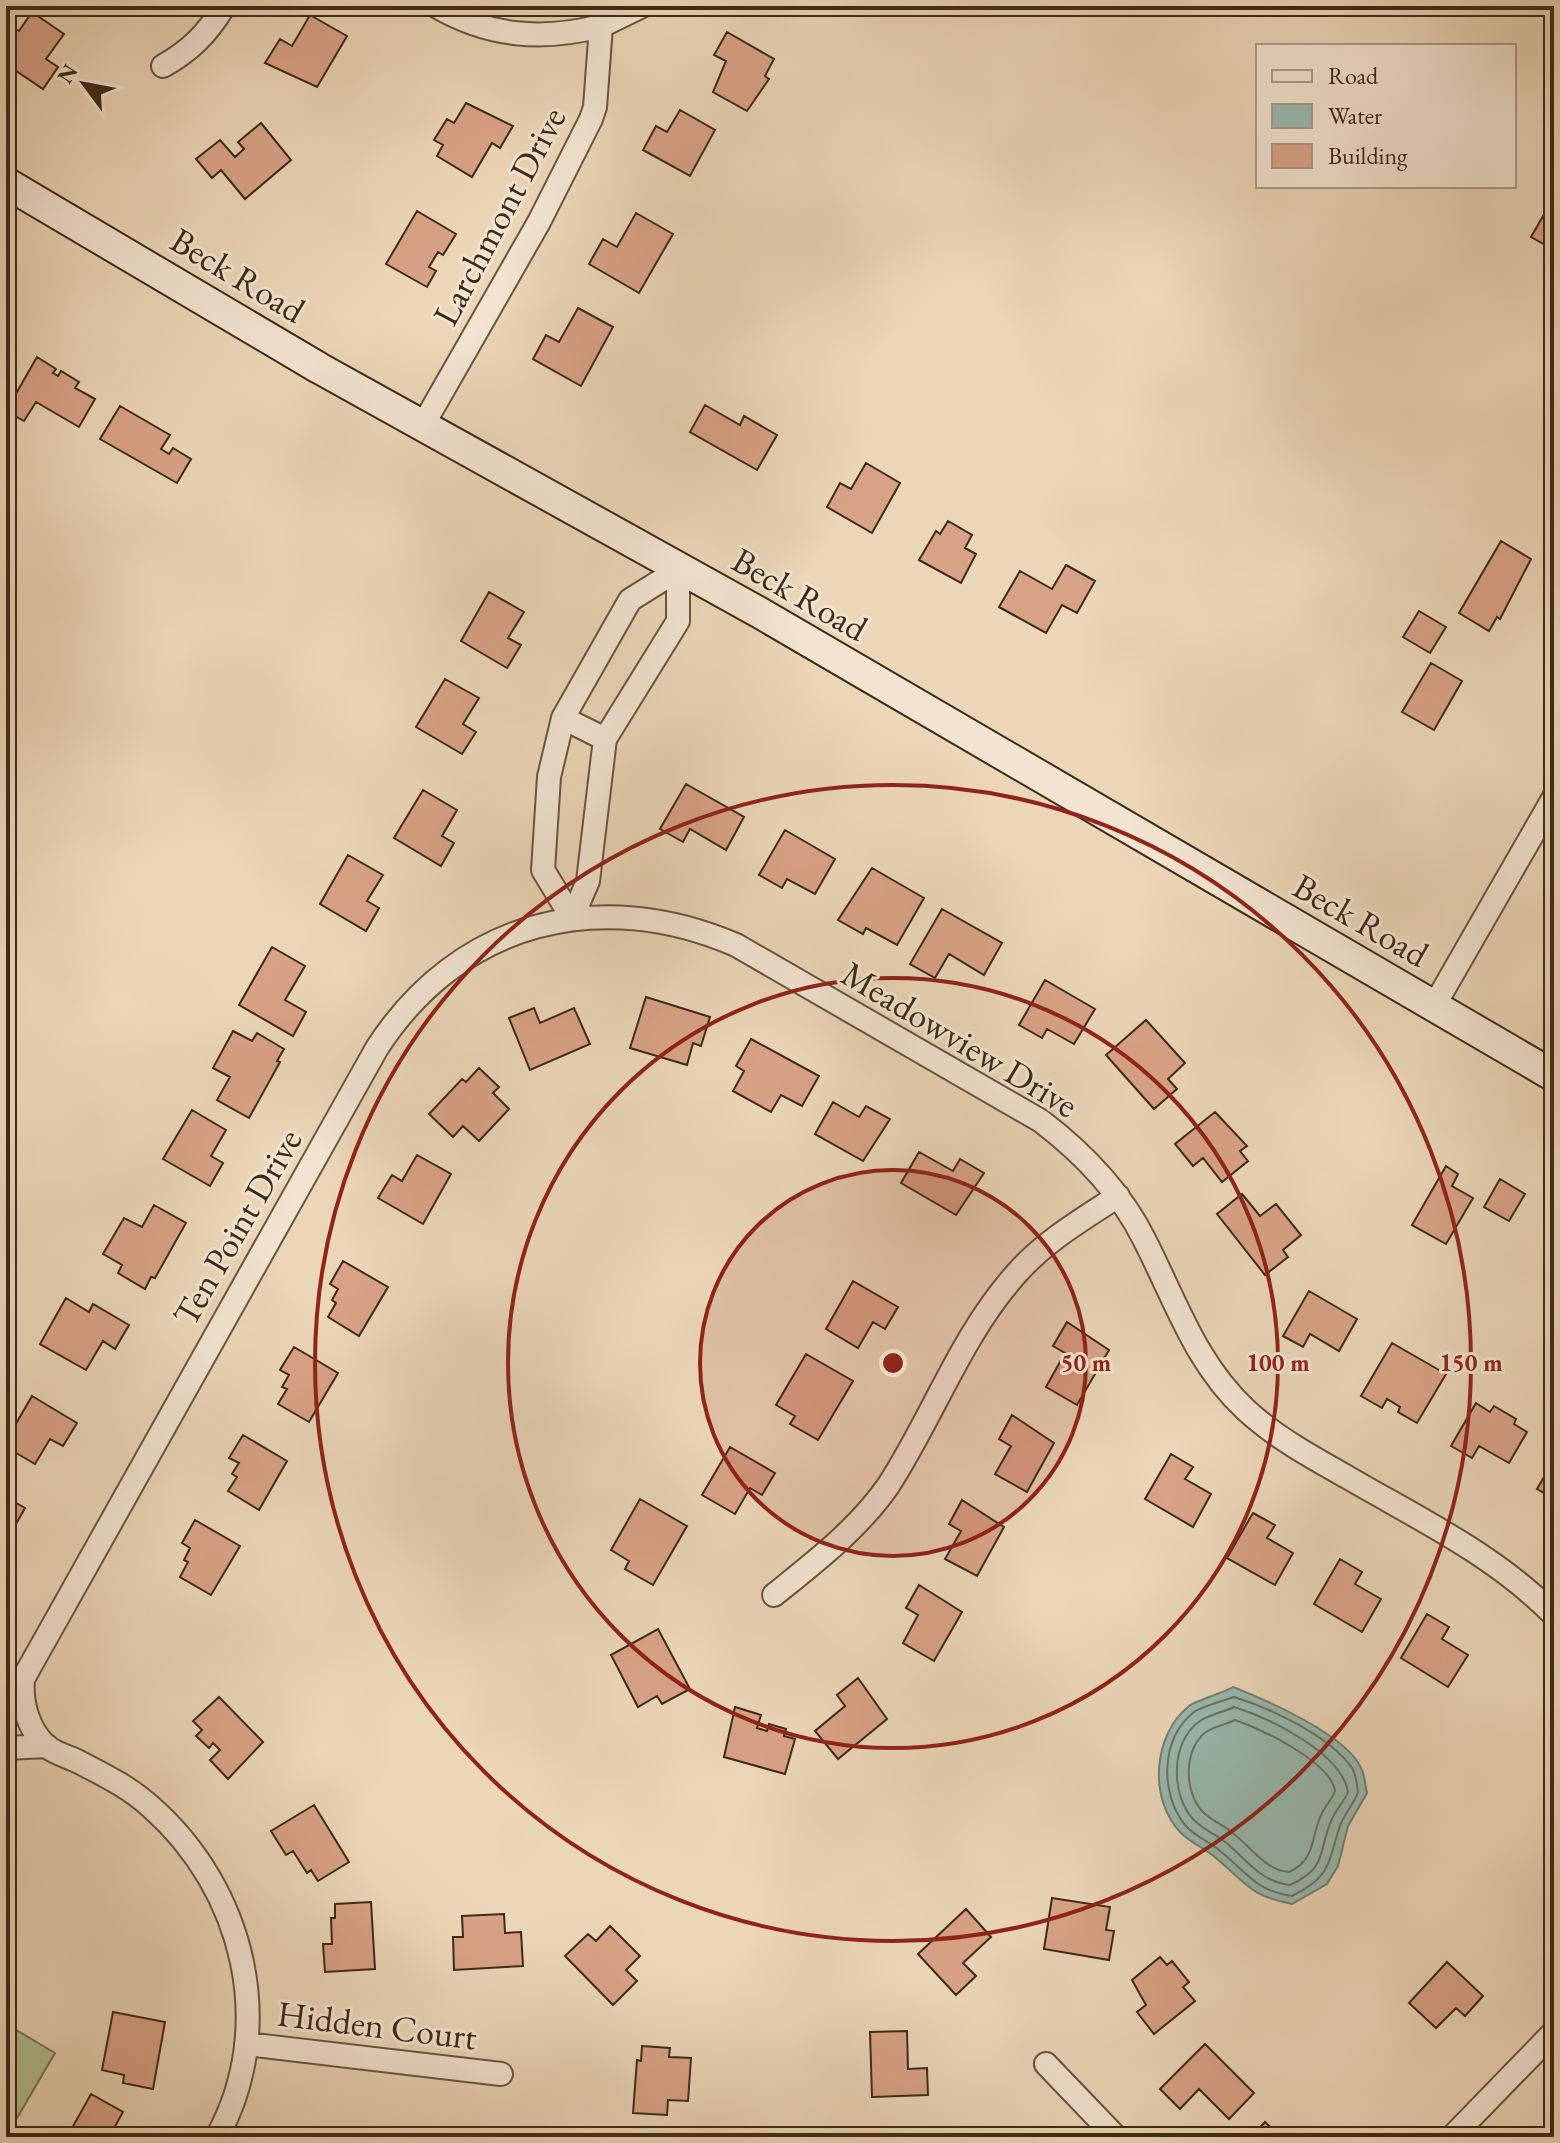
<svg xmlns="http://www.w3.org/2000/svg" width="1560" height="2143" viewBox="0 0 1560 2143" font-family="'EB Garamond',serif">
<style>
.green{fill:#b1bf93;stroke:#777456;stroke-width:2}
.water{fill:#98b9af;stroke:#748073;stroke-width:2}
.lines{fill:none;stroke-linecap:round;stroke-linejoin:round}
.shore{stroke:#6a7264;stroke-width:2}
.building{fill:#d8a286;stroke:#3d2a18;stroke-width:2}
.minor-casing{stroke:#685540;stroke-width:26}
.secondary-casing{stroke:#3d2a18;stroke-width:34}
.minor{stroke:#f2e4d0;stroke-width:22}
.secondary{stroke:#f2e4d0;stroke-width:30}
.ring{fill:none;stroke:#8f2418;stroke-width:4}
.labels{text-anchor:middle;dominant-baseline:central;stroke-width:6;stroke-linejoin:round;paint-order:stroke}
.street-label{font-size:36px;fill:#3d2a18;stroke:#f2e4d0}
.centre{fill:#8f2418;stroke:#f2e4d0;stroke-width:4}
.ring-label{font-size:24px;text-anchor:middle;font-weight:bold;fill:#8f2418;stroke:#f2e4d0;stroke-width:6;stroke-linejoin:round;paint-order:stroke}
</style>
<rect width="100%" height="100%" fill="#ebd6b7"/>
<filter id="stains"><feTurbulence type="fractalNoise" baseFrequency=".0025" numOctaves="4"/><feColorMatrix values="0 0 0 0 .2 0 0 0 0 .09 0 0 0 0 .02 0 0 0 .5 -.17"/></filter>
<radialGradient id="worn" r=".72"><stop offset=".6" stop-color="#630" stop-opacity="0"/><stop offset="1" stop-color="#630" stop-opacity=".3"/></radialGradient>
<path class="green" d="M 6,2024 L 55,2053 L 6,2137 Z"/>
<path class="water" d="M 1233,1687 C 1266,1700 1347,1735 1361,1768 C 1365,1775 1365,1785 1367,1793 L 1348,1826 L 1338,1866 L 1327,1884 L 1292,1904 C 1250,1896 1247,1884 1216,1858 C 1206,1849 1191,1843 1181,1833 C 1148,1799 1153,1735 1189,1706 C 1193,1702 1225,1692 1233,1687 Z"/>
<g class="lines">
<path class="shore" d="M 1234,1697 C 1270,1708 1330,1736 1352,1768 C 1356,1774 1357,1785 1358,1792 C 1354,1804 1344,1814 1340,1826 C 1327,1864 1332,1876 1292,1896 C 1255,1891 1247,1872 1220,1851 C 1210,1842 1194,1836 1185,1825 C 1160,1794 1160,1738 1194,1712 C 1203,1706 1223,1701 1234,1697 Z
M 1234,1707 C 1269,1718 1342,1753 1348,1792 C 1344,1802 1336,1809 1332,1819 C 1317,1852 1329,1867 1290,1885 C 1263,1882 1250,1864 1230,1846 C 1220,1836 1205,1831 1195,1821 C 1170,1797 1170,1741 1200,1721 C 1208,1715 1224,1712 1234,1707 Z
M 1235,1720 C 1261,1729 1331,1762 1335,1791 C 1332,1799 1326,1805 1322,1813 C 1310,1837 1317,1859 1289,1872 C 1265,1870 1252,1848 1234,1834 C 1225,1826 1212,1821 1203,1812 C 1184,1793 1183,1749 1206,1732 C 1213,1727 1227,1724 1235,1720 Z"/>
</g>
<path class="building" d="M 32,12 L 64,34 L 46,59 L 58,67 L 43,89 L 6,64 L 6,54 L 12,45 L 6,40 L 14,28 L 19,31 Z
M 310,15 L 347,36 L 317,87 L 265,63 L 280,39 L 292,46 Z
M 727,32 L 774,59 L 765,76 L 769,79 L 747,111 L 713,92 L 726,61 L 714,55 Z
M 466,103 L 513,126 L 500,148 L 492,143 L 472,177 L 437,156 L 443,145 L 434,140 L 447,119 L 454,123 Z
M 680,110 L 715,130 L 690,176 L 643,150 L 656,126 L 667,132 Z
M 261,123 L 291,160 L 245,199 L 221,170 L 212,178 L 196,159 L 220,140 L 235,157 L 244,149 L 238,142 Z
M 1554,197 L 1554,250 L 1531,237 Z
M 417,211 L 456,234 L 443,255 L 438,252 L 429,267 L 436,271 L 427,287 L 386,264 Z
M 636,213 L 673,234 L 639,293 L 589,264 L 603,239 L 617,247 Z
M 578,308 L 613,327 L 581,386 L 533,359 L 546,335 L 559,342 Z
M 37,357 L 56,369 L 53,373 L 58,376 L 61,371 L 79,382 L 75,388 L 95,399 L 79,427 L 36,402 L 24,421 L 6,411 Z
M 705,405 L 740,425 L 744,416 L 777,435 L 757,470 L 690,432 Z
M 120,406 L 170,435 L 161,449 L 169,454 L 173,448 L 191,459 L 177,483 L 100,439 Z
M 866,463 L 900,483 L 872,533 L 827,507 L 840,483 L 851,489 Z
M 948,521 L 972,535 L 965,548 L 976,554 L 961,583 L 919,560 L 936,531 L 940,534 Z
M 1501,541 L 1531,559 L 1500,619 L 1497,617 L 1489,631 L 1459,613 Z
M 1066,565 L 1095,581 L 1077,613 L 1062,605 L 1046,633 L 999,607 L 1020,571 L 1052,589 Z
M 489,592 L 524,612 L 508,638 L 521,645 L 507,668 L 461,641 Z
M 1419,611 L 1446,627 L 1430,653 L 1403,637 Z
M 1431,663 L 1462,681 L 1434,730 L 1402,712 Z
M 445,679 L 479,698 L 463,724 L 476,732 L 462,754 L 416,727 Z
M 686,784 L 744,817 L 726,850 L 690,829 L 683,842 L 660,829 Z
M 423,790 L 457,810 L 442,836 L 454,843 L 441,866 L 394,838 Z
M 785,830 L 835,859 L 815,894 L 787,879 L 782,888 L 759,875 Z
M 348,855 L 383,875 L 367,901 L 379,908 L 366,931 L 320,904 Z
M 872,868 L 924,898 L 897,945 L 866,928 L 863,934 L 838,920 Z
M 942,909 L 1002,943 L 984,975 L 949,954 L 935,978 L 910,964 Z
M 272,947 L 305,966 L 285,1000 L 306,1012 L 293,1036 L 239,1005 Z
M 1045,980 L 1095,1009 L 1074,1044 L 1047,1029 L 1042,1038 L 1019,1025 Z
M 646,997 L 710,1017 L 701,1046 L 693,1043 L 687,1065 L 630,1048 Z
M 534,1008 L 540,1023 L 574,1008 L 590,1044 L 530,1070 L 509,1018 Z
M 1146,1020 L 1185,1063 L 1168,1079 L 1177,1089 L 1154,1109 L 1106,1055 Z
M 233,1031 L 252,1041 L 257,1033 L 284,1049 L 277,1061 L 280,1062 L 249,1118 L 217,1100 L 230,1077 L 213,1068 Z
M 751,1039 L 819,1076 L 802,1106 L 781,1095 L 771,1112 L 733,1091 L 744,1071 L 736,1066 Z
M 479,1068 L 499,1087 L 493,1093 L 509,1109 L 479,1141 L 463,1126 L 453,1137 L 429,1114 L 462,1079 L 466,1082 Z
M 833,1102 L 859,1117 L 866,1106 L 890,1119 L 863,1161 L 815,1134 Z
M 192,1110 L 226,1130 L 211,1156 L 223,1163 L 210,1186 L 163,1159 Z
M 1215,1112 L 1247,1146 L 1240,1151 L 1248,1161 L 1222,1182 L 1203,1158 L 1193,1166 L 1175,1144 Z
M 919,1152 L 953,1171 L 960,1159 L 984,1173 L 956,1215 L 901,1183 Z
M 417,1155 L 451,1174 L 423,1224 L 378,1198 L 392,1175 L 402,1181 Z
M 1446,1166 L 1458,1174 L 1452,1186 L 1473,1198 L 1446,1244 L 1412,1225 Z
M 1500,1179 L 1525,1194 L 1509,1221 L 1484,1207 Z
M 1242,1194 L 1260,1216 L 1276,1204 L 1301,1235 L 1283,1250 L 1288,1257 L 1265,1275 L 1217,1214 Z
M 154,1205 L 186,1223 L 155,1278 L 151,1277 L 145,1289 L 118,1273 L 122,1265 L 103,1254 L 124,1218 L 142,1227 Z
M 343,1261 L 388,1287 L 359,1336 L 328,1317 L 336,1303 L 332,1300 L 338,1289 L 330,1284 Z
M 853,1281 L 898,1307 L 885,1329 L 873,1322 L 858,1348 L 826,1329 Z
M 1309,1291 L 1357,1319 L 1339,1351 L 1310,1334 L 1303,1347 L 1283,1336 Z
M 66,1298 L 89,1312 L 93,1304 L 129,1325 L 115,1349 L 103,1341 L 86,1370 L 40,1344 Z
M 1067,1322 L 1109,1350 L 1077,1405 L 1046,1387 L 1065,1353 L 1053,1346 Z
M 1392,1343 L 1446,1374 L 1417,1423 L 1398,1412 L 1400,1407 L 1387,1399 L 1382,1408 L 1361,1396 Z
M 294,1347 L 338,1373 L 309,1422 L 278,1404 L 287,1389 L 282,1387 L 289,1375 L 280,1370 Z
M 806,1354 L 853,1381 L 818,1440 L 790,1424 L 795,1416 L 776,1405 Z
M 32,1396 L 77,1423 L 63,1446 L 50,1439 L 35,1464 L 6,1447 L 6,1441 Z
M 1476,1403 L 1490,1412 L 1494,1406 L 1516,1419 L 1514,1424 L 1527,1432 L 1509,1463 L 1479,1446 L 1472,1458 L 1451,1446 Z
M 1012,1415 L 1054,1443 L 1027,1492 L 995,1474 L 1011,1446 L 999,1439 Z
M 243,1435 L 287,1461 L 259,1510 L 228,1491 L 237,1477 L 232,1474 L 239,1463 L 229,1458 Z
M 730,1447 L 775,1473 L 762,1495 L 750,1488 L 735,1514 L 702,1495 Z
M 1171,1454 L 1193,1467 L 1185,1479 L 1211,1494 L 1193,1527 L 1145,1499 Z
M 1554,1460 L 1554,1499 L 1537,1489 Z
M 6,1497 L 25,1508 L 12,1531 L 6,1528 Z
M 640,1499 L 687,1526 L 653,1585 L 625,1569 L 629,1561 L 611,1550 Z
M 962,1500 L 1004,1527 L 977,1576 L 945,1559 L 961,1531 L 949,1524 Z
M 1253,1513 L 1275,1525 L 1267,1538 L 1293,1553 L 1275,1585 L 1227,1558 Z
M 195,1520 L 240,1546 L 211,1595 L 180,1577 L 188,1562 L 184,1560 L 190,1548 L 182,1543 Z
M 1340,1559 L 1362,1572 L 1355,1584 L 1381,1599 L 1362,1632 L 1314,1604 Z
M 919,1585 L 962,1612 L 934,1661 L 903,1643 L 918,1615 L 906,1608 Z
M 1427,1614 L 1449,1627 L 1442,1639 L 1468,1655 L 1448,1687 L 1401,1658 Z
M 658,1629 L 690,1689 L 662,1704 L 657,1696 L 638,1707 L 611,1655 Z
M 858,1678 L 887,1719 L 838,1759 L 815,1731 L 845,1706 L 837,1695 Z
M 219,1697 L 263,1742 L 228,1779 L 210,1760 L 220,1750 L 213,1743 L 209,1748 L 196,1736 L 202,1730 L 193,1721 Z
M 735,1707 L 761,1715 L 757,1728 L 767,1731 L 769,1724 L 786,1729 L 784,1736 L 795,1739 L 785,1774 L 724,1757 Z
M 314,1805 L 349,1862 L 318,1881 L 311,1870 L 307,1873 L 293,1851 L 286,1855 L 271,1831 Z
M 1052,1898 L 1110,1907 L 1106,1930 L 1114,1931 L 1109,1960 L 1044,1949 Z
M 371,1902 L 375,1969 L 325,1972 L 323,1944 L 332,1944 L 331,1918 L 335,1918 L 335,1904 Z
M 966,1909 L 991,1937 L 963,1963 L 976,1976 L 956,1995 L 918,1954 Z
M 504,1914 L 505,1933 L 521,1932 L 523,1966 L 454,1970 L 453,1937 L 463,1937 L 462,1916 Z
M 610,1926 L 640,1956 L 626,1970 L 637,1981 L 613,2005 L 565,1956 L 588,1934 L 596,1941 Z
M 1160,1957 L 1167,1965 L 1172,1961 L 1189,1982 L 1183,1987 L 1195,2001 L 1154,2034 L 1137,2012 L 1146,2005 L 1132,1980 Z
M 1447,1962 L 1483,1996 L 1465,2016 L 1456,2008 L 1436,2028 L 1409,2003 Z
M 113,2012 L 165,2022 L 153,2089 L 123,2083 L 124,2075 L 102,2070 Z
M 907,2031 L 908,2069 L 927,2068 L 928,2095 L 872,2097 L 870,2032 Z
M 1205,2044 L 1254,2093 L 1229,2119 L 1199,2089 L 1180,2109 L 1160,2089 Z
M 642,2046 L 670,2048 L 669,2057 L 691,2058 L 688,2101 L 668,2100 L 667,2115 L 633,2113 L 637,2060 L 641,2061 Z
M 91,2094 L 123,2112 L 109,2137 L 67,2137 Z
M 1265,2122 L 1281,2137 L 1251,2137 Z"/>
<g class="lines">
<defs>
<path id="minor" d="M 436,6 C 489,37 542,41 601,26
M 163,66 C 190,51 208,33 224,6
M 423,425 L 539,222 L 591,119 L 595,107 L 601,26 L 642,6
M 563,718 L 605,739
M 572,918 L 543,870 L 549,777 L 563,718 L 630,600 L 678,570
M 572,918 L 588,881 L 605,739 L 678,621 L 678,570
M 1434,1006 L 1554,797
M 774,1595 C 815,1562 858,1529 888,1486 C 933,1417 961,1335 1017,1273 C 1045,1241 1083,1219 1118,1196
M 6,1748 L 47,1746
M 246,2044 L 501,2074
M 1046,2064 L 1116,2137
M 217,2137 C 278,2026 244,1889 151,1807 C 129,1787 104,1775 79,1762 C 69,1757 54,1753 46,1746 C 28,1729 21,1703 23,1679 L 377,1048 C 459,921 599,886 736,945 L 1041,1121 C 1083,1153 1120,1191 1144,1239 C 1175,1299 1195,1363 1246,1410 C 1275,1437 1313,1458 1347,1477 C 1419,1519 1495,1555 1554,1615
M 1452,2137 L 1554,2032"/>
<path id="secondary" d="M 6,183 L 319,368 L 762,614 L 1554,1076"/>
</defs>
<use href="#minor" class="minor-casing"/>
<use href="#secondary" class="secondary-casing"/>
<use href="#minor" class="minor"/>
<use href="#secondary" class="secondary"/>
</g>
<circle cx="893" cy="1363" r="193" fill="#8f2418" fill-opacity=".12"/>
<g class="ring">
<circle cx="893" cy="1363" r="193"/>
<circle cx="893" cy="1363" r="385"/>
<circle cx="893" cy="1363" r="578"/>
</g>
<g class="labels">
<g class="street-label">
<text transform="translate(499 216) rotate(-62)">Larchmont Drive</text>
<text transform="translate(238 275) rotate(31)">Beck Road</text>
<text transform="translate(800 594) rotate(30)">Beck Road</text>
<text transform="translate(1361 920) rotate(30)">Beck Road</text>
<text transform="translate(960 1039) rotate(31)">Meadowview Drive</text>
<text transform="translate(237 1227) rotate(-60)">Ten Point Drive</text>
<text transform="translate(377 2025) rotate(7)">Hidden Court</text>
</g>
</g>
<circle cx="893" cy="1363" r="12" class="centre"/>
<g class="ring-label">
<text x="1086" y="1371">50 m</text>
<text x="1278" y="1371">100 m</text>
<text x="1471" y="1371">150 m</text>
</g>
<rect width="1560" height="2143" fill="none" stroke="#ebd6b7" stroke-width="32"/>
<rect x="8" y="8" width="1544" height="2127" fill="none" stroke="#3d2a18" stroke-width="4"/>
<rect x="16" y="16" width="1528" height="2111" fill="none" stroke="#3d2a18" stroke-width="2"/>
<rect x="1256" y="44" width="260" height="144" fill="#f2e4d0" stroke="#aa9a86" stroke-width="2"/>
<rect x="1272" y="70" width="40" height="12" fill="#f2e4d0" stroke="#aa9a86" stroke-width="2"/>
<text x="1328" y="84" font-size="24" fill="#3d2a18">Road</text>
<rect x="1272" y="104" width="40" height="24" fill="#98b9af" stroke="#aa9a86" stroke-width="2"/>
<text x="1328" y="124" font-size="24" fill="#3d2a18">Water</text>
<rect x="1272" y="144" width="40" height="24" fill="#d8a286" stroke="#aa9a86" stroke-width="2"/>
<text x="1328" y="164" font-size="24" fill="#3d2a18">Building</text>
<g transform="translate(84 84) rotate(302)" stroke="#f2e4d0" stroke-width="6" paint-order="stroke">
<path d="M0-6L14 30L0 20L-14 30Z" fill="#3d2a18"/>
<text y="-12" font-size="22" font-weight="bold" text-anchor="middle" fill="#3d2a18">N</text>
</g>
<rect width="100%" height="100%" filter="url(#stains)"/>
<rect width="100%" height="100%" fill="url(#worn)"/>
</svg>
